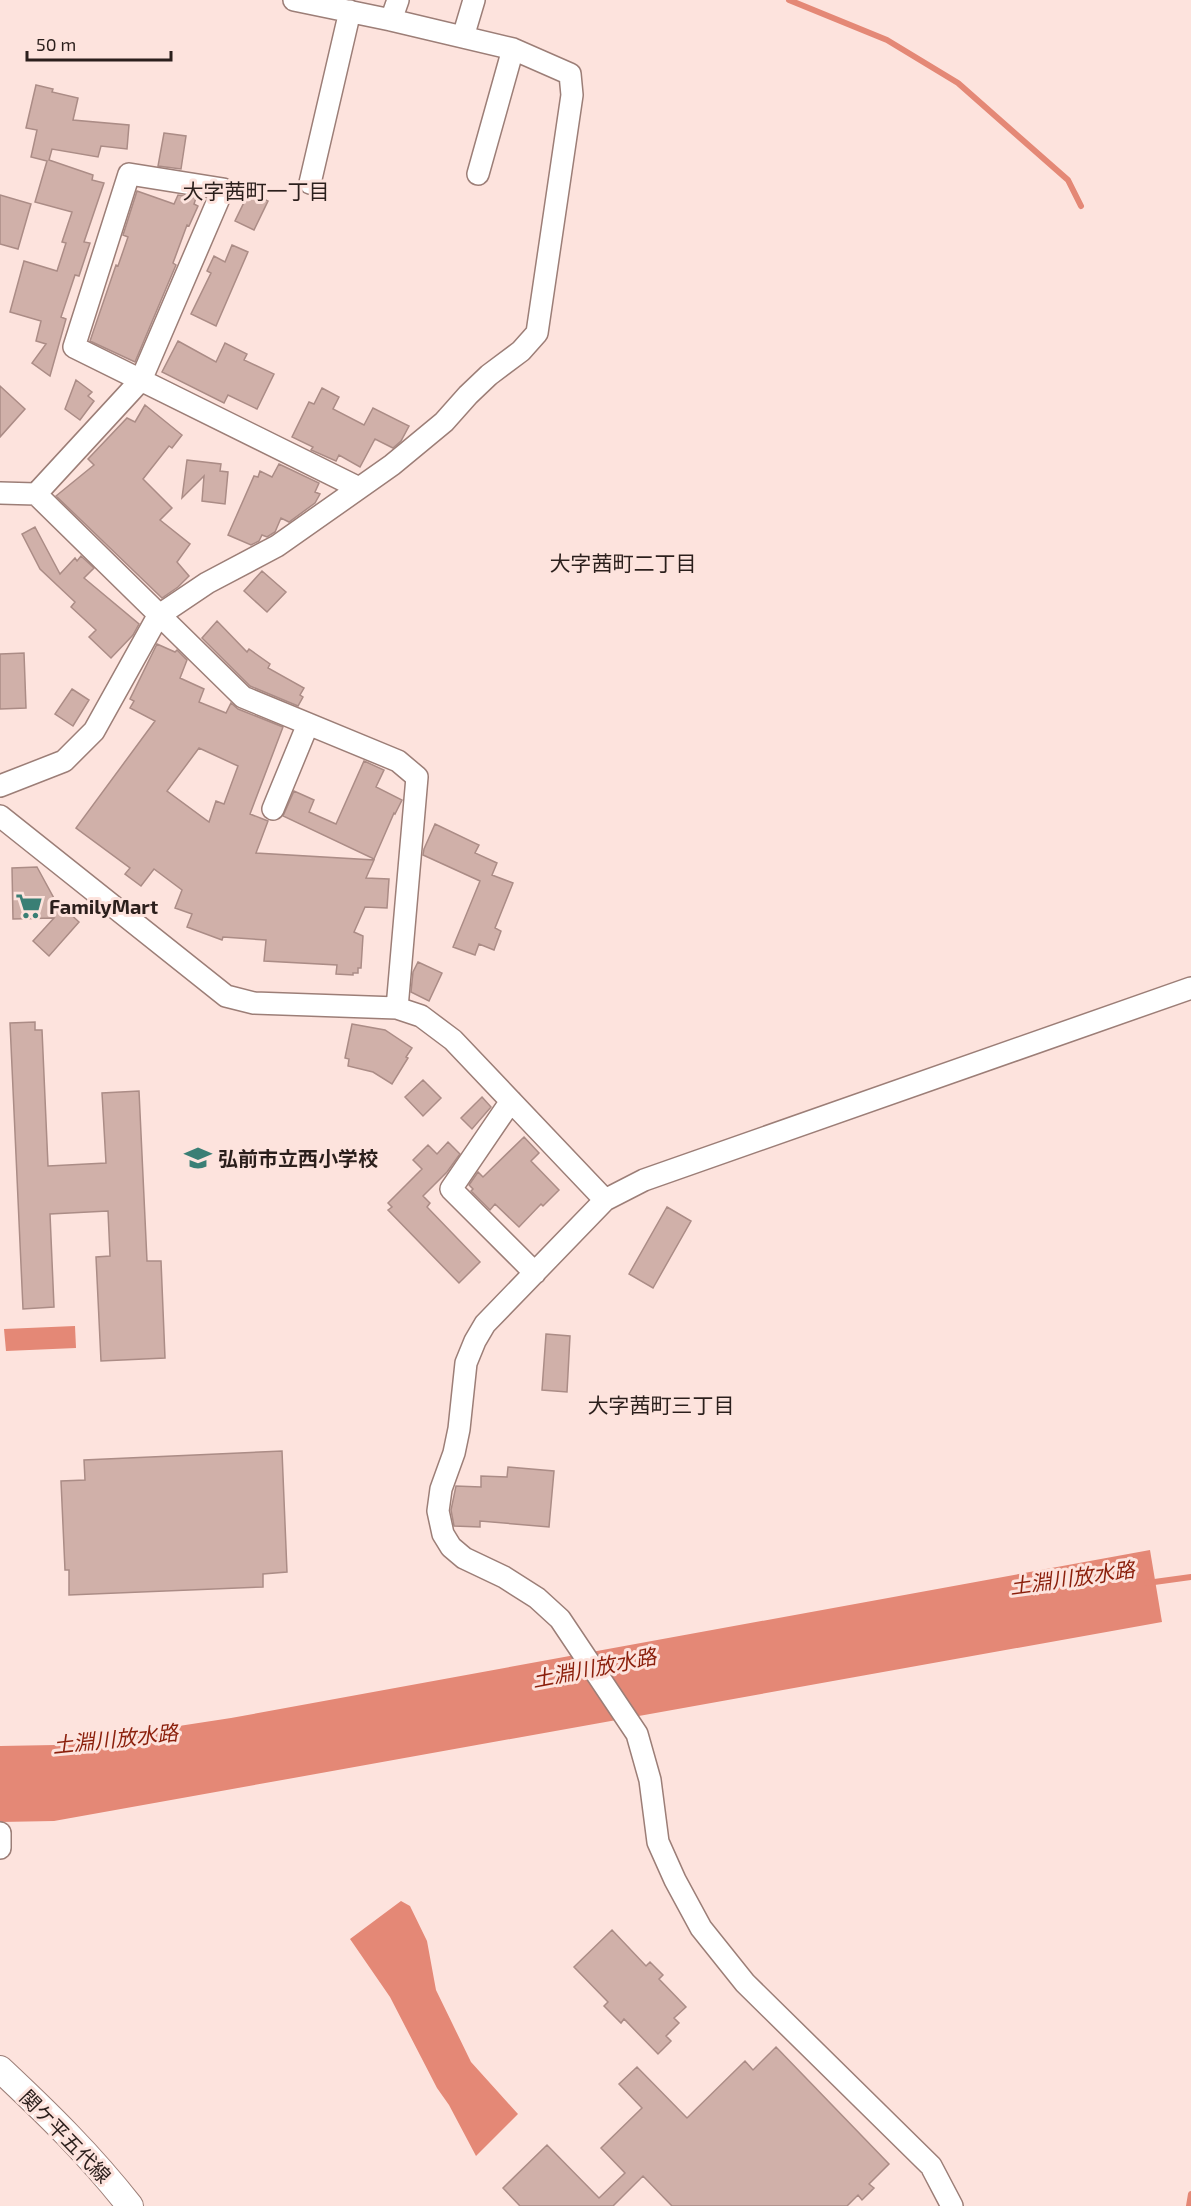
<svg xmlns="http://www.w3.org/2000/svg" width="1191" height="2206" viewBox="0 0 1191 2206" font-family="'Exo 2','Noto Sans JP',sans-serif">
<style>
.water{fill:#e48876}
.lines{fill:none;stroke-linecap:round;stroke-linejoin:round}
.stream{stroke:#e48876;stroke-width:6}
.building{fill:#d0b0a9;stroke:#ab8c86;stroke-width:1.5;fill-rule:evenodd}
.minor-casing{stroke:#9c7e77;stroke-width:24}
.major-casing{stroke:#9c7e77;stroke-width:28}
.minor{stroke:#fff;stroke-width:21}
.major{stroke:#fff;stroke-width:26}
.labels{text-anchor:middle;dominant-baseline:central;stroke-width:6;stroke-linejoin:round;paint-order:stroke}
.poi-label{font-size:20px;font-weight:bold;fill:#2b1f1c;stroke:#fde3dd;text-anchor:start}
.street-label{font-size:20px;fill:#2b1f1c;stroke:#fde3dd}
.neighbourhood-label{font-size:21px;fill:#2b1f1c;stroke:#fde3dd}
.water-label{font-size:21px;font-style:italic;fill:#8b1f0b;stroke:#fde3dd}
</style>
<rect width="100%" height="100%" fill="#fde3dd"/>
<path class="water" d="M 75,1326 L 76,1348 L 6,1351 L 4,1329 Z
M 1150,1550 L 1162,1622 L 54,1821 L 0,1822 L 0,1746 L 55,1745 L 231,1718 Z
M 401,1901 L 410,1906 L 427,1941 L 436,1990 L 471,2062 L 518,2114 L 476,2156 L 449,2105 L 437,2088 L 390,1997 L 350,1939 Z"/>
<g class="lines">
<path class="stream" d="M 789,0 L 887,40 L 958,83 L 1068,180 L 1081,206
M 1147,1583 L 1191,1577
M 1189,2206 L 1191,2194"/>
</g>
<path class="building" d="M 36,85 L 53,89 L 52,92 L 78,98 L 73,120 L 129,125 L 127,149 L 101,146 L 98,157 L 52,149 L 49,160 L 93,175 L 92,180 L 104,183 L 84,242 L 90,243 L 79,276 L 75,275 L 61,317 L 66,319 L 50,376 L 32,363 L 46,344 L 36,341 L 41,321 L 10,312 L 24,261 L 57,271 L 66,243 L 62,242 L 72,212 L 35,202 L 47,161 L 31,157 L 37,130 L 26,128 Z
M 164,133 L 186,136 L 181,169 L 158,166 Z
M 137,191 L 174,204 L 178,195 L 196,198 L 194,204 L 198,206 L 189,226 L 187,225 L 173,263 L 176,265 L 170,279 L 135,362 L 90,341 L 116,265 L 118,266 L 128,237 L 123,235 Z
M 249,192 L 268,201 L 254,230 L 235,221 Z
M 0,195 L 31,204 L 18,249 L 0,244 Z
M 232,245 L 248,252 L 216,326 L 191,314 L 211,273 L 207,271 L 214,256 L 225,262 Z
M 178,341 L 216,362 L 225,343 L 247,354 L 244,360 L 274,374 L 257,409 L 228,395 L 224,403 L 162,372 Z
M 76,380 L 92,392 L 88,396 L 94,401 L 80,420 L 65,409 Z
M 0,386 L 25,409 L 0,437 Z
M 322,388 L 339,397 L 333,409 L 364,425 L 373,408 L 409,426 L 401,441 L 393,448 L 375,439 L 360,467 L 339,455 L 336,461 L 311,450 L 313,447 L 292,437 L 309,402 L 314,404 Z
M 145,405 L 182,435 L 172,448 L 169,446 L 143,479 L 172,508 L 160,520 L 190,544 L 177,562 L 189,576 L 178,587 L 162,598 L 56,496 L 94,465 L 88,459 L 127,418 L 135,422 Z
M 187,460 L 221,464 L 220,471 L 228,472 L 225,504 L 202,501 L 204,476 L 182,498 Z
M 279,464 L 319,483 L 315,492 L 320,494 L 315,503 L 289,522 L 281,518 L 275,532 L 267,537 L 262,535 L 259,541 L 251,545 L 228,535 L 254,476 L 258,477 L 260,471 L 272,477 Z
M 35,527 L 60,574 L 75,558 L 77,561 L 81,556 L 94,568 L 84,578 L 139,624 L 133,635 L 111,658 L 89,637 L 96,630 L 71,607 L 75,602 L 40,569 L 22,534 Z
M 262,571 L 286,592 L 267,612 L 244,591 Z
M 217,621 L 247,652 L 249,649 L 270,664 L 268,668 L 304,688 L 300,695 L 303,697 L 298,706 L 250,686 L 202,638 Z
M 157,644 L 175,652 L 177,650 L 187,660 L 180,678 L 204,689 L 199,702 L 226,713 L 231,703 L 238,709 L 283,727 L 250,814 L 268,821 L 256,853 L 374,860 L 366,878 L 389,879 L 387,908 L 365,907 L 354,932 L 363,936 L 361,968 L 358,968 L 358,973 L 353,973 L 353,975 L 336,974 L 337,965 L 264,961 L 266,940 L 223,937 L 222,940 L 187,927 L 192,914 L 175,908 L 182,890 L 154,869 L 141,886 L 125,874 L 130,868 L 76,828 L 155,721 L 130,708 L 134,701 L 130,699 ZM 199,748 L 238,766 L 224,804 L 216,801 L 209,822 L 167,791 Z
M 24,653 L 26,708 L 0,709 L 0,654 Z
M 72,689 L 89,700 L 73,726 L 55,714 Z
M 364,761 L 384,770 L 376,787 L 402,800 L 395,814 L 394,813 L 374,859 L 283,816 L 294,791 L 314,800 L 309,812 L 336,824 Z
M 435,824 L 479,845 L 475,853 L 497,863 L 492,875 L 513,883 L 495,928 L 501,931 L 494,950 L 479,944 L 475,955 L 453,947 L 480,881 L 423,855 L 424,849 Z
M 37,867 L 55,900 L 79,922 L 49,956 L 33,941 L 54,918 L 13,919 L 12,868 Z
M 418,962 L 442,973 L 429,1001 L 411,992 L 413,972 Z
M 35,1022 L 35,1030 L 42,1030 L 48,1166 L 106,1163 L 102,1093 L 139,1091 L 147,1261 L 161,1261 L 165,1358 L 101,1361 L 96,1257 L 110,1256 L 108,1211 L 50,1214 L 54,1307 L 23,1309 L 10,1023 Z
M 352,1024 L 385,1030 L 412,1048 L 406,1057 L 408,1058 L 392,1084 L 373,1072 L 348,1066 L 349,1059 L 345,1058 Z
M 423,1080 L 441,1098 L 423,1116 L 405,1097 Z
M 482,1097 L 491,1107 L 472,1129 L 461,1118 Z
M 524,1137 L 539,1153 L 531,1161 L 559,1190 L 543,1206 L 541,1204 L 519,1227 L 495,1204 L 490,1210 L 471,1191 L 473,1189 L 469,1185 L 478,1172 L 483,1177 Z
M 448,1142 L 460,1154 L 447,1172 L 423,1196 L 430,1203 L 427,1207 L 480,1262 L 459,1283 L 388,1210 L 392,1207 L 388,1203 L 422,1169 L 413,1160 L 428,1145 L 437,1154 Z
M 667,1207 L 691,1221 L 653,1288 L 629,1274 Z
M 546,1334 L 570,1336 L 567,1392 L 542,1390 Z
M 282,1451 L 287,1572 L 263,1574 L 263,1587 L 69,1595 L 69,1570 L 65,1570 L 61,1481 L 85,1480 L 84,1460 Z
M 508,1467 L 554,1471 L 549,1527 L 480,1521 L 480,1527 L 454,1526 L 451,1510 L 456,1486 L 481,1487 L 481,1476 L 507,1477 Z
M 612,1930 L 646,1966 L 650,1962 L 663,1975 L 659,1979 L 686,2007 L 674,2018 L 679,2023 L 666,2036 L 671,2041 L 658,2054 L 624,2019 L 621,2023 L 604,2006 L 608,2002 L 574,1967 Z
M 776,2047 L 889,2164 L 869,2184 L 874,2188 L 862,2200 L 858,2195 L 847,2206 L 672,2206 L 643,2176 L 613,2206 L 520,2206 L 503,2188 L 547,2145 L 599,2198 L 625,2173 L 601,2148 L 642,2108 L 619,2084 L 637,2067 L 687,2118 L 745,2061 L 753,2070 Z"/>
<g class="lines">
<defs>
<path id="minor" d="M 391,20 L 398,0
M 463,37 L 474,0
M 478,174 L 513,49
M 310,183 L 350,11
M 0,493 L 36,494 L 141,380 L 223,189 L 129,174 L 74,347 L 359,488
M 36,494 L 243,697 L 398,761 L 417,777 L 397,1008
M 0,786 L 64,761 L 94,731 L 158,616 L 207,583 L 277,546 L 392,465 L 444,422 L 468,395 L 489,375 L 521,351 L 537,333 L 572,95 L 570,74 L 513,49 L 391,20 L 294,0
M 273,809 L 308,724
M 0,816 L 226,996 L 254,1003 L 397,1008 L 421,1016 L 453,1040 L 605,1200
M 511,1101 L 451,1189 L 535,1273
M 0,1833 L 0,1848
M 952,2206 L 931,2166 L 745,1983 L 701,1928 L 675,1880 L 658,1842 L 650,1780 L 637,1734 L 560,1619 L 537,1598 L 504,1577 L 464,1558 L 451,1547 L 443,1534 L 438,1511 L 441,1489 L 454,1453 L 459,1429 L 466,1363 L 475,1341 L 485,1324 L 605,1200 L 644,1180 L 1191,988"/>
<path id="major" d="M 0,2069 C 47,2113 90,2155 130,2206"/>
</defs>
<use href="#minor" class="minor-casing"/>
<use href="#major" class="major-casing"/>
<use href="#minor" class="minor"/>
<use href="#major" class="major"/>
</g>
<defs>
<symbol id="supermarket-bare" viewBox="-9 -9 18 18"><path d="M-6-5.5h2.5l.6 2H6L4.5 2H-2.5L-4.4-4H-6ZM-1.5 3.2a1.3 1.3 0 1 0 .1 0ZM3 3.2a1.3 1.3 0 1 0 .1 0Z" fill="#3a7f75" stroke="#fde3dd" stroke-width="2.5" paint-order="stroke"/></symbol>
<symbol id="school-bare" viewBox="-9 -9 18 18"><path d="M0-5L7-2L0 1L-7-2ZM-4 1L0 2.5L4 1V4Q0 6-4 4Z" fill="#3a7f75" stroke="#fde3dd" stroke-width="2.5" paint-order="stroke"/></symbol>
</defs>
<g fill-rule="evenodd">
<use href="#supermarket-bare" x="10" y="887" width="38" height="38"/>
<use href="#school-bare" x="179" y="1139" width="38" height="38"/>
</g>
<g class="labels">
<g class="poi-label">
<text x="49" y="906">FamilyMart</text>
<text x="218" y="1158">弘前市立西小学校</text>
</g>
<g class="street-label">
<text transform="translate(66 2136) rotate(46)">関ケ平五代線</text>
</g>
<g class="neighbourhood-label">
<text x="256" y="190">大字茜町一丁目</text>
<text x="623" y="562">大字茜町二丁目</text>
<text x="661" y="1404">大字茜町三丁目</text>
</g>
<g class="water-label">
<text transform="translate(1072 1577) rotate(-8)">土淵川放水路</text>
<text transform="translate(594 1667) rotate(-11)">土淵川放水路</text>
<text transform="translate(115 1738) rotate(-6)">土淵川放水路</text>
</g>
</g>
<path d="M27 51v9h144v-9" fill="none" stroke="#2b1f1c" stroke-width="3"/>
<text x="36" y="51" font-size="18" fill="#2b1f1c" stroke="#fde3dd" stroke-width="4.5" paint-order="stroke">50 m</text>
</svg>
